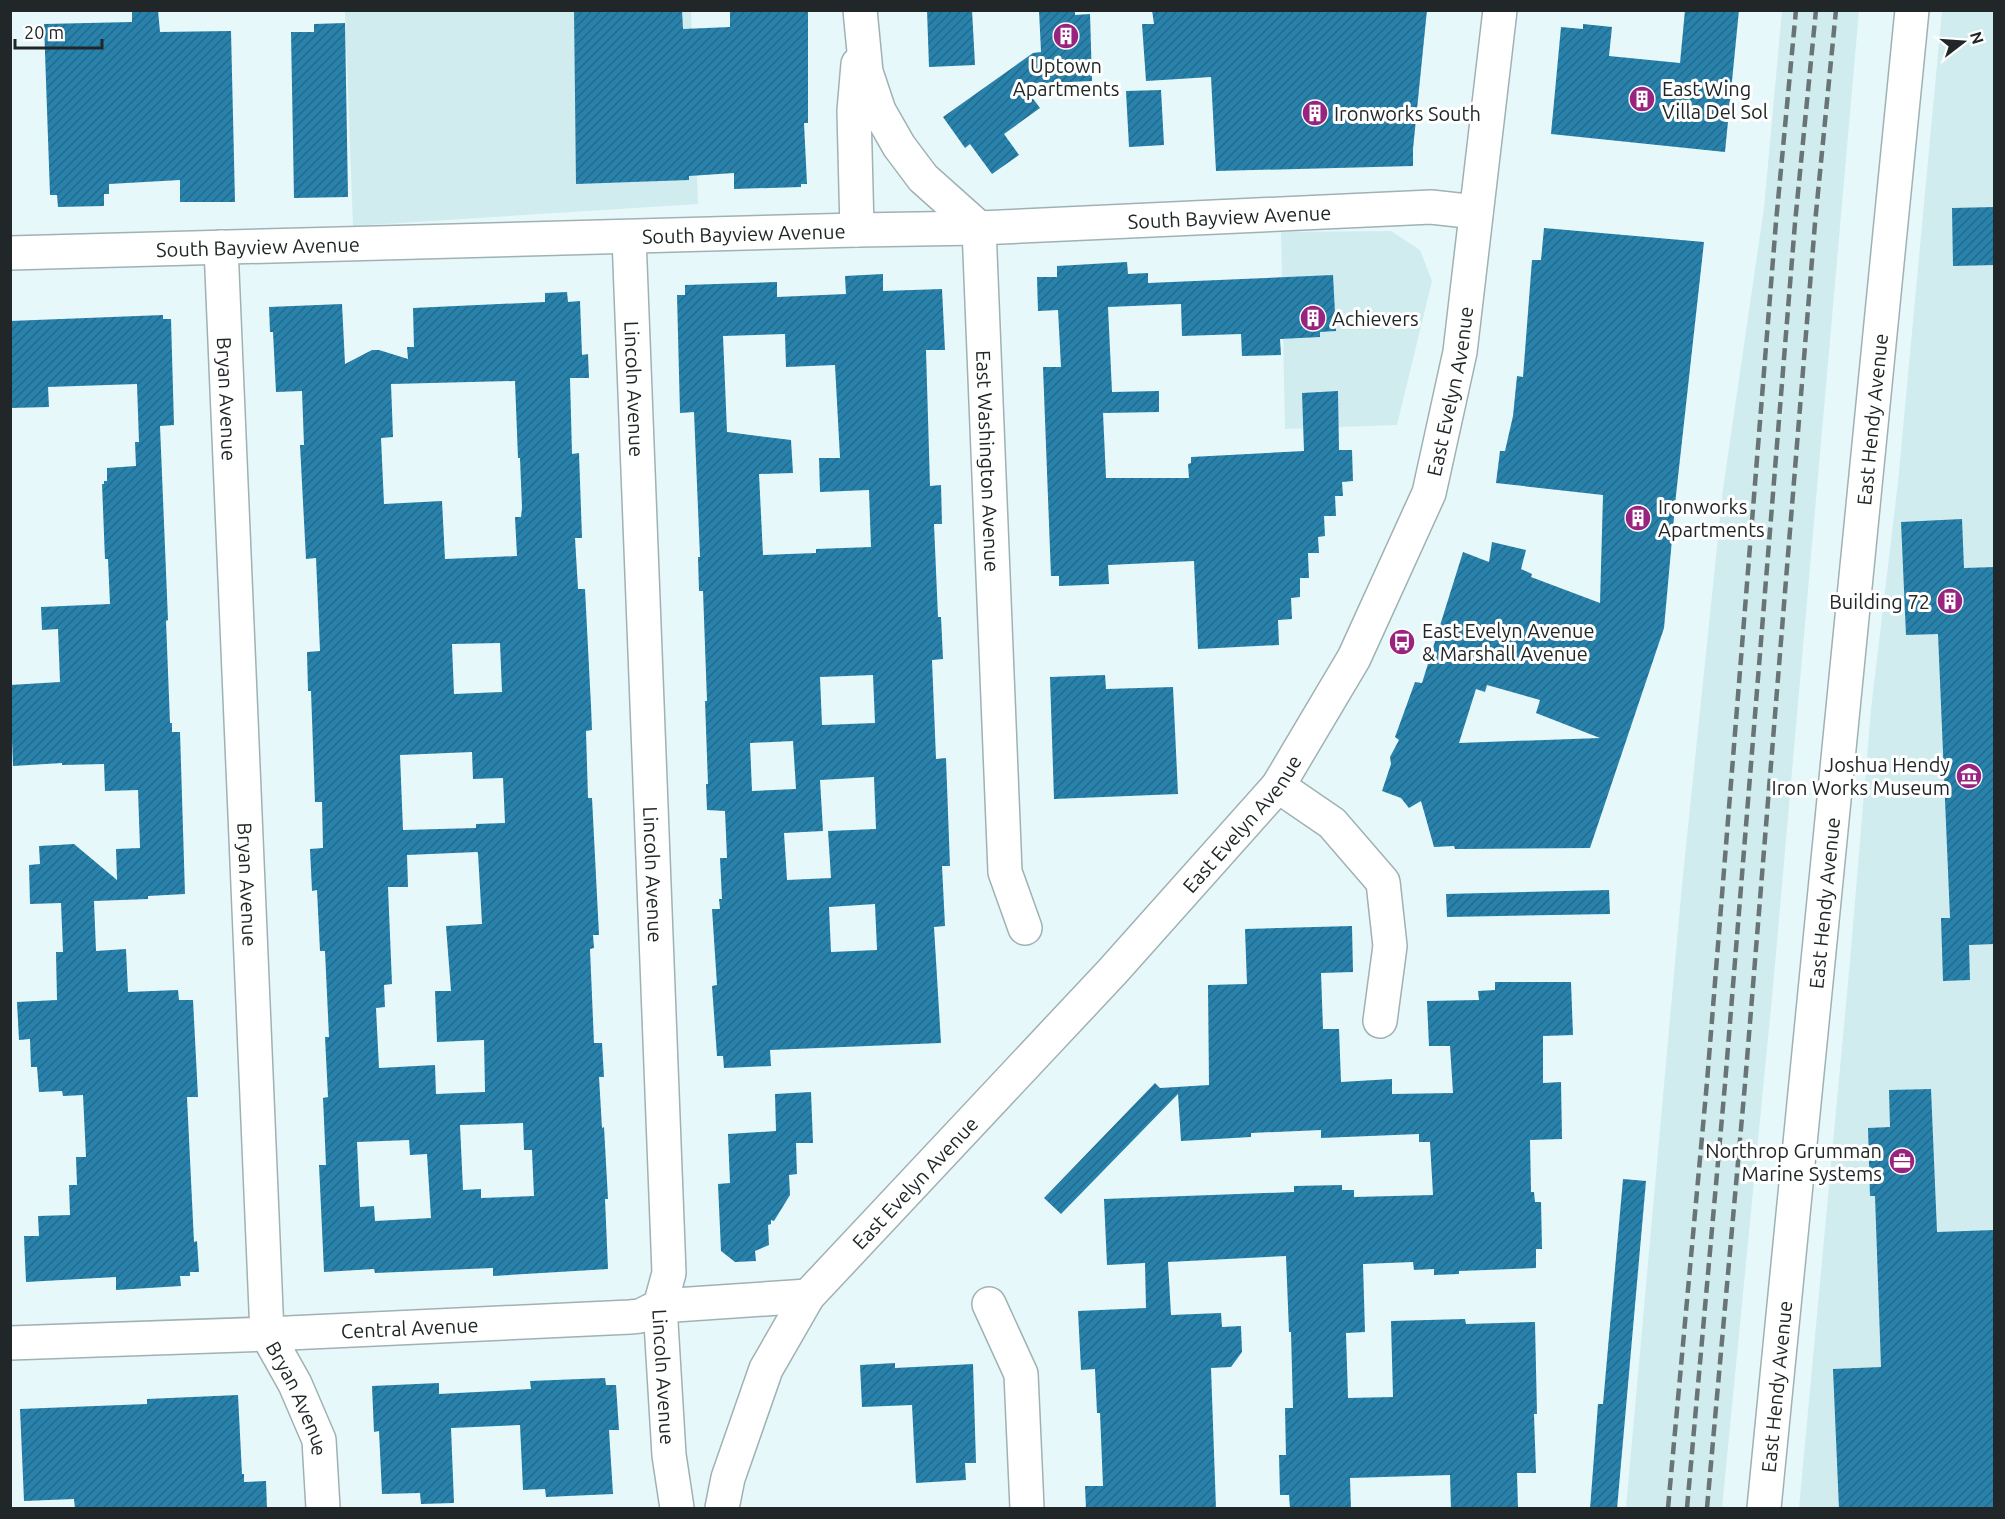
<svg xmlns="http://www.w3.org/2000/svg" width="2005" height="1519" viewBox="0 0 2005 1519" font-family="Ubuntu,sans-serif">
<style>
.built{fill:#d0ecef}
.building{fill:url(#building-hatch);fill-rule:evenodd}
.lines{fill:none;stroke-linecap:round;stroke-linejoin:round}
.minor-casing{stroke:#a0b1b4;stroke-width:36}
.major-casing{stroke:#a0b1b4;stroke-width:36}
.minor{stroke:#fff;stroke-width:33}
.major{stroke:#fff;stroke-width:33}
.rail{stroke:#697475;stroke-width:4.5;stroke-dasharray:12 6;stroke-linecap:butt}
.labels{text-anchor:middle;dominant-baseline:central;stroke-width:6;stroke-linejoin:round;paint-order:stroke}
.poi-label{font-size:20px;fill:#212728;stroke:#fff;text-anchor:start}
.street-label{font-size:20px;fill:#212728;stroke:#fff}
</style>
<defs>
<pattern id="building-hatch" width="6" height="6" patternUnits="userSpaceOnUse" patternTransform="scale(1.5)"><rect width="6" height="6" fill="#2982ab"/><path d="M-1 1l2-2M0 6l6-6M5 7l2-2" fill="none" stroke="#236a8b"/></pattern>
</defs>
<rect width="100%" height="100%" fill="#e6f8fa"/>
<path class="built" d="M 345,11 L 691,11 L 698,204 L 353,226 Z
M 1782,11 L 1859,11 L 1773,987 L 1722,1508 L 1626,1508 L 1682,885 L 1723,489 L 1764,208 Z
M 1942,11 L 1994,11 L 1994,1508 L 1799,1508 L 1850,961 L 1871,709 L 1898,482 Z
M 1391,231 L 1420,250 L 1432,281 L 1397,425 L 1285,429 L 1281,232 Z"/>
<path class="building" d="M 132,10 L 158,10 L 160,32 L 231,31 L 235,202 L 180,202 L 180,180 L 109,184 L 109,194 L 104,194 L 104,206 L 58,207 L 57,195 L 50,195 L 44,24 L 132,22 Z
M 574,10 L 682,10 L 683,29 L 730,27 L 730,10 L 808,10 L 808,123 L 804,123 L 807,184 L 801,184 L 801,187 L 734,189 L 734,173 L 689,176 L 689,180 L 576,184 Z
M 927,10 L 972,10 L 975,65 L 929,67 Z
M 1039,10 L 1075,10 L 1075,15 L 1090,14 L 1092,81 L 1022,84 L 1040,108 L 1004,134 L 1019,155 L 992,174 L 970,144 L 965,148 L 943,117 L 1033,53 L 1041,52 Z
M 1152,10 L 1427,10 L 1413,149 L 1413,166 L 1216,171 L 1211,77 L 1146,81 L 1142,24 L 1154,24 Z
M 1685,10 L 1739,10 L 1725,152 L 1551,134 L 1561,27 L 1583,29 L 1583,24 L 1612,27 L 1609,56 L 1680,63 Z
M 345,23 L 348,197 L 294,198 L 291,32 L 314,32 L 314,24 Z
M 1161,90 L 1164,145 L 1129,147 L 1126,91 Z
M 1995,207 L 1995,265 L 1953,266 L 1952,208 Z
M 1544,228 L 1704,242 L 1676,495 L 1664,628 L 1590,848 L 1455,849 L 1454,846 L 1434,847 L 1421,801 L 1409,808 L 1401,798 L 1382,791 L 1391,764 L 1390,757 L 1399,740 L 1395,737 L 1415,682 L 1422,683 L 1463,552 L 1489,562 L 1492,542 L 1526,550 L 1521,569 L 1532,574 L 1531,577 L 1600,603 L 1603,495 L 1496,483 L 1500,451 L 1505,451 L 1513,416 L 1517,376 L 1523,377 L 1532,260 L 1541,260 ZM 1487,685 L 1540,700 L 1536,713 L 1600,738 L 1459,743 L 1476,689 L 1485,692 Z
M 1127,262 L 1128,274 L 1148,273 L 1148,283 L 1333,275 L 1336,331 L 1320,332 L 1320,337 L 1280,339 L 1281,355 L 1242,356 L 1241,334 L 1182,336 L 1181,304 L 1108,307 L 1112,392 L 1159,391 L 1159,412 L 1103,413 L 1106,478 L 1189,478 L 1188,464 L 1191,463 L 1191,457 L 1304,451 L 1302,393 L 1338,391 L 1339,450 L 1352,450 L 1353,481 L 1342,482 L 1343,496 L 1335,496 L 1336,516 L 1324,516 L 1325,536 L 1318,537 L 1319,553 L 1308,553 L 1309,578 L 1300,578 L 1300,597 L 1291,598 L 1292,619 L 1278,620 L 1279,645 L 1198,649 L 1194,561 L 1108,565 L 1109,584 L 1059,586 L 1059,576 L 1051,576 L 1043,367 L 1061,367 L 1058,310 L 1038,311 L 1037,277 L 1057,277 L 1057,266 Z
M 883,274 L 883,291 L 942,289 L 945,350 L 926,350 L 930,486 L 941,485 L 942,524 L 934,524 L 938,617 L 941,617 L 943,659 L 932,660 L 936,759 L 946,758 L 950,866 L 942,866 L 945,926 L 934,927 L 941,1043 L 770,1050 L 771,1066 L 724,1068 L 723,1056 L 717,1056 L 712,986 L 717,985 L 712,909 L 720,909 L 719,899 L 722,899 L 720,858 L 727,858 L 725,811 L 707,810 L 706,784 L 708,784 L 705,701 L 707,701 L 703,591 L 699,591 L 698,557 L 700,557 L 694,412 L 680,413 L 677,295 L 685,295 L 685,285 L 777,282 L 777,297 L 846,294 L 845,276 ZM 785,334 L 786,367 L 835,365 L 840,458 L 819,458 L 820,492 L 869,490 L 871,547 L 816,549 L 816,553 L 763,555 L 759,474 L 793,473 L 791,440 L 727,432 L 723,336 ZM 873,675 L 875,723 L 822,725 L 820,677 ZM 793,741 L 796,789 L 752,791 L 750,743 ZM 874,777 L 876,829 L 828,831 L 831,878 L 787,880 L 784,833 L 823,831 L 820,780 ZM 875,904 L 877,950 L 831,952 L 829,907 Z
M 567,292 L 568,302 L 580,301 L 582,355 L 588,354 L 589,378 L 570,378 L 572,454 L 579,453 L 582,538 L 575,538 L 578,589 L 585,589 L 591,706 L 592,730 L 586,731 L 588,798 L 592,798 L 599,935 L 593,935 L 594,948 L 590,949 L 594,1043 L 602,1043 L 604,1077 L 599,1077 L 602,1128 L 604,1127 L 608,1199 L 605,1199 L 608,1269 L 493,1276 L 493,1268 L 375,1273 L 374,1269 L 324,1272 L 319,1165 L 326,1165 L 323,1098 L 328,1097 L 325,1037 L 329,1037 L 325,951 L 320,951 L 317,890 L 312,891 L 310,849 L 323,848 L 322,802 L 315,802 L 311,691 L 308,691 L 307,652 L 320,651 L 316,558 L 306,559 L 300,445 L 304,445 L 302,391 L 276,392 L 273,332 L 270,332 L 269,307 L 342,304 L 345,364 L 372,350 L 379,350 L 408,359 L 407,347 L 414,347 L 413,308 L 545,302 L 545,293 ZM 515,381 L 518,458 L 520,458 L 522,508 L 521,517 L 515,517 L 517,556 L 445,559 L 442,501 L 384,504 L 381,438 L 393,437 L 391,384 ZM 500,643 L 502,692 L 454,694 L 452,644 ZM 472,752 L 473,779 L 503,778 L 505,823 L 476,824 L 476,828 L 403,830 L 400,755 ZM 477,852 L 478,853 L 482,924 L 446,926 L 451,991 L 435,991 L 437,1042 L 484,1040 L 485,1090 L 485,1092 L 436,1094 L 435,1065 L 379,1068 L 376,1008 L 385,1007 L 384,985 L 392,984 L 388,887 L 408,887 L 407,855 ZM 523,1123 L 524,1150 L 532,1150 L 534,1196 L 481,1198 L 481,1189 L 463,1190 L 460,1125 ZM 409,1140 L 410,1155 L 427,1154 L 431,1218 L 375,1221 L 374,1206 L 360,1207 L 357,1142 Z
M 163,315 L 163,319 L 171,319 L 174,425 L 160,426 L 168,620 L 166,621 L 170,723 L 172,723 L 172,732 L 180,732 L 185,894 L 148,896 L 148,899 L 94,901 L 96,951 L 126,949 L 128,992 L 178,990 L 179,1000 L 193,1000 L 198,1097 L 187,1097 L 194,1242 L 197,1241 L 199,1272 L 190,1272 L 190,1276 L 180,1276 L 181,1286 L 116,1290 L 116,1277 L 26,1282 L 24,1236 L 39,1236 L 38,1216 L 70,1215 L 69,1185 L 77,1185 L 76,1157 L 86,1157 L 83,1095 L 63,1096 L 62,1091 L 39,1092 L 37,1067 L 31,1067 L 30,1039 L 19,1040 L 17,1002 L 57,1000 L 56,952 L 63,952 L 61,903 L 30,904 L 29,865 L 40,864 L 39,846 L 74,844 L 117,880 L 116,849 L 140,848 L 138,790 L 105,791 L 104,764 L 62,765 L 62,763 L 13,766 L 10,685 L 60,682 L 58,629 L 42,630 L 41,607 L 110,604 L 108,559 L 105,559 L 102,484 L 104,484 L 104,481 L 107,481 L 107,468 L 136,466 L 135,442 L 139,442 L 137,384 L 48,387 L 49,407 L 10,408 L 10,321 Z
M 1962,519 L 1964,568 L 1995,567 L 1995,944 L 1969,945 L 1970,980 L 1943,981 L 1941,918 L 1950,918 L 1938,634 L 1906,635 L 1901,522 Z
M 1105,675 L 1106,689 L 1173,687 L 1178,794 L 1054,799 L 1050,677 Z
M 1609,890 L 1610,914 L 1447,917 L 1446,894 Z
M 1352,926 L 1353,972 L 1321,973 L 1323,1029 L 1339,1029 L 1341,1082 L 1392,1079 L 1392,1094 L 1453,1093 L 1450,1046 L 1429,1046 L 1427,1001 L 1479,1000 L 1478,991 L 1495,990 L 1495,982 L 1571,982 L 1573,1035 L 1543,1036 L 1543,1083 L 1561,1082 L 1562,1139 L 1530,1140 L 1531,1192 L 1534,1192 L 1535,1202 L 1541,1202 L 1542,1249 L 1536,1249 L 1536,1268 L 1459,1271 L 1459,1274 L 1434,1275 L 1434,1269 L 1414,1270 L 1413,1262 L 1363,1264 L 1365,1332 L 1346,1333 L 1348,1398 L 1393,1397 L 1391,1321 L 1465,1319 L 1466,1324 L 1535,1322 L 1537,1414 L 1534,1414 L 1536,1473 L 1517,1473 L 1518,1509 L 1451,1509 L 1450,1475 L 1350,1478 L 1351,1509 L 1290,1509 L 1289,1495 L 1280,1495 L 1279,1455 L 1286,1455 L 1285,1408 L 1293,1408 L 1291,1332 L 1289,1332 L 1286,1256 L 1168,1262 L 1171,1315 L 1221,1313 L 1222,1327 L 1241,1326 L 1242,1352 L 1231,1367 L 1211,1368 L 1216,1509 L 1086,1509 L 1085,1486 L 1103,1486 L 1100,1413 L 1097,1413 L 1095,1369 L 1081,1370 L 1078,1311 L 1146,1308 L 1145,1263 L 1107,1265 L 1104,1199 L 1294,1192 L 1294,1186 L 1342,1185 L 1342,1190 L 1354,1190 L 1354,1197 L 1433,1195 L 1430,1142 L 1419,1142 L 1419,1134 L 1321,1138 L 1321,1130 L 1251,1133 L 1251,1137 L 1181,1141 L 1178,1094 L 1061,1214 L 1044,1198 L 1155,1083 L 1160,1088 L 1209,1085 L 1208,985 L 1247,984 L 1245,929 Z
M 1931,1089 L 1937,1232 L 1995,1230 L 1995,1509 L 1839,1509 L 1833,1369 L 1881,1367 L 1875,1196 L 1870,1196 L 1868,1128 L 1890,1127 L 1889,1090 Z
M 811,1092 L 813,1143 L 796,1143 L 797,1174 L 789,1175 L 790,1195 L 774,1221 L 771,1220 L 771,1224 L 768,1225 L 769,1245 L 755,1251 L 756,1261 L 735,1262 L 721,1251 L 718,1184 L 730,1183 L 728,1134 L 776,1131 L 775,1094 Z
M 1623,1179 L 1646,1181 L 1617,1509 L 1590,1509 L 1598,1404 L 1603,1404 Z
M 895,1363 L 895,1368 L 973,1364 L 976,1463 L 965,1463 L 966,1480 L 916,1483 L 912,1405 L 862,1407 L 860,1365 Z
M 605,1378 L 606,1385 L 616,1385 L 619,1430 L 609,1430 L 613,1494 L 546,1497 L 545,1489 L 523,1490 L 520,1425 L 451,1428 L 454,1503 L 421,1504 L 420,1493 L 382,1494 L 379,1431 L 374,1432 L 372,1386 L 439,1383 L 439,1394 L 531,1389 L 530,1381 Z
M 238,1395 L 242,1474 L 244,1474 L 244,1482 L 266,1481 L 267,1509 L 75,1509 L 74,1499 L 24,1501 L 20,1409 L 147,1404 L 147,1399 Z"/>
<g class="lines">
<defs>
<g id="minor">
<path id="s1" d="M 860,10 L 866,72 L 879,111 L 899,146 L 923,178 L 979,228 L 1005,872 L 1025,928"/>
<path d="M 857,230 L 854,111 L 858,64"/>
<path id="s2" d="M 629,237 L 669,1273 L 660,1306 L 669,1455 L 677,1508"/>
<path id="s3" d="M 221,247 L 267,1334 L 295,1384 L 319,1440 L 323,1508"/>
<path id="s4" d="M 10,253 L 857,230 L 979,228 L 1431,207 L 1476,212"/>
<path d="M 1278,786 L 1332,823 L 1383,882 L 1390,946 L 1380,1021"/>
<path d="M 989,1304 L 1021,1374 L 1027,1508"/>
<path id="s5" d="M 10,1343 L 267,1334 L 630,1317 L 640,1316 L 660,1306 L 808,1296"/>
<path id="s6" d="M 1764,1508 L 1912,10"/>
</g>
<g id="major">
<path id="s7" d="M 722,1508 L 728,1478 L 766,1369 L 808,1296 L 1112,972 L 1278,786 L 1354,658 L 1429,493 L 1460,352 L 1500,10"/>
</g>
</defs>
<use href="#minor" class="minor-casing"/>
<use href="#major" class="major-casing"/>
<use href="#minor" class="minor"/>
<use href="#major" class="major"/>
<path class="rail" d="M 1668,1508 L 1707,1082 L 1776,222 L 1796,10
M 1687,1508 L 1725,1084 L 1795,223 L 1816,10
M 1707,1508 L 1745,1084 L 1815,223 L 1836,10"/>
</g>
<defs>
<symbol id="building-disc" viewBox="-11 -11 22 22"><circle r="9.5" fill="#992480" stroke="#fff"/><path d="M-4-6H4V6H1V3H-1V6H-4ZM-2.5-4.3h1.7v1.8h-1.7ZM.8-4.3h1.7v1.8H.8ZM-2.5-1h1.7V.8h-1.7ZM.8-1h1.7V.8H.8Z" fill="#fff"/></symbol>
<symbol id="bus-disc" viewBox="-11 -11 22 22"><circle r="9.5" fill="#992480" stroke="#fff"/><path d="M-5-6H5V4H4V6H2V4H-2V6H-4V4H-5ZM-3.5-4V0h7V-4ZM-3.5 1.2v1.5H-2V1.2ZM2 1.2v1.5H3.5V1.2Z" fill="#fff"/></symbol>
<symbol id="museum-disc" viewBox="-11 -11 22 22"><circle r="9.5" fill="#992480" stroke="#fff"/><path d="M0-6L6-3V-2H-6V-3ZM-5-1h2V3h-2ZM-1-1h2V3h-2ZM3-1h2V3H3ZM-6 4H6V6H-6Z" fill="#fff"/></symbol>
<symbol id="office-disc" viewBox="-11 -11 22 22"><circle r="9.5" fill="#992480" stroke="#fff"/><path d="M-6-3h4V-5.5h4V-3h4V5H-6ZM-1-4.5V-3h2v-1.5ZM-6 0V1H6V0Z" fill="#fff"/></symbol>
</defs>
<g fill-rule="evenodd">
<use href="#building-disc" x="1051" y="21" width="30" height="30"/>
<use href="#building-disc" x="1627" y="84" width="30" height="30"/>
<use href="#building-disc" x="1300" y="98" width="30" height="30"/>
<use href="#building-disc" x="1298" y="303" width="30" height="30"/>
<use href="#building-disc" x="1623" y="503" width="30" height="30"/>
<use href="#building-disc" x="1935" y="586" width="30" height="30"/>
<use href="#bus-disc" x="1387" y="627" width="30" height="30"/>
<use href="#museum-disc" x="1954" y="761" width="30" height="30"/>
<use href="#office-disc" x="1887" y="1146" width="30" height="30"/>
</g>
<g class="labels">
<g class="poi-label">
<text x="1066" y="65" text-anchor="middle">Uptown<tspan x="1066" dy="23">Apartments</tspan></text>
<text x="1662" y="88">East Wing<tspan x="1662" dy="23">Villa Del Sol</tspan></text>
<text x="1334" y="113">Ironworks South</text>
<text x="1332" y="318">Achievers</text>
<text x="1658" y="506">Ironworks<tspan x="1658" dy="23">Apartments</tspan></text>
<text x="1930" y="601" text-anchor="end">Building 72</text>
<text x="1422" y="630">East Evelyn Avenue<tspan x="1422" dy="23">&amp; Marshall Avenue</tspan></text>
<text x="1950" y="764" text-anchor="end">Joshua Hendy<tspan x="1950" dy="23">Iron Works Museum</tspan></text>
<text x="1882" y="1150" text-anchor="end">Northrop Grumman<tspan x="1882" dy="23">Marine Systems</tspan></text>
</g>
<g class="street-label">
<text stroke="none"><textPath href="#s4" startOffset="1220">South Bayview Avenue</textPath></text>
<text stroke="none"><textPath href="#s4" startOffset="734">South Bayview Avenue</textPath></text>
<text stroke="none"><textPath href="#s4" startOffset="248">South Bayview Avenue</textPath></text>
<text stroke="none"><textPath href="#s2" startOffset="152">Lincoln Avenue</textPath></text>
<text stroke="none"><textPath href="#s7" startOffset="1358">East Evelyn Avenue</textPath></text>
<text stroke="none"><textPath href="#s3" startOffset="152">Bryan Avenue</textPath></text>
<text stroke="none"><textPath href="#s6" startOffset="1094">East Hendy Avenue</textPath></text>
<text stroke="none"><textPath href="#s1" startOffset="492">East Washington Avenue</textPath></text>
<text stroke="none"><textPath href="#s7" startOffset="872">East Evelyn Avenue</textPath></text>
<text stroke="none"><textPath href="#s2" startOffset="638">Lincoln Avenue</textPath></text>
<text stroke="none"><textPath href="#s3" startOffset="638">Bryan Avenue</textPath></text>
<text stroke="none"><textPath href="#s6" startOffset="608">East Hendy Avenue</textPath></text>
<text stroke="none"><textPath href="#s7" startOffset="386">East Evelyn Avenue</textPath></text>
<text stroke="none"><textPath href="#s5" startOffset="400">Central Avenue</textPath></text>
<text stroke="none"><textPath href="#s2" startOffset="1142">Lincoln Avenue</textPath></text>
<text stroke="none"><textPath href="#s6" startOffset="122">East Hendy Avenue</textPath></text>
<text stroke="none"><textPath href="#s3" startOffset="1160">Bryan Avenue</textPath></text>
</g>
</g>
<rect width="2005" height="1519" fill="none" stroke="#212728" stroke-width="24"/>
<g transform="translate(1963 42) rotate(73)" stroke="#ffffff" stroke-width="4.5" paint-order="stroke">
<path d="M0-4.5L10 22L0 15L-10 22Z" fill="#212728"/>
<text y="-9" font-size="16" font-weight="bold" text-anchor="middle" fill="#212728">N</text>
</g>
<path d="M15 39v9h87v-9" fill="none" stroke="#212728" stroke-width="3"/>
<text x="24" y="39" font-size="18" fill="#212728" stroke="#ffffff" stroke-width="4.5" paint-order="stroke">20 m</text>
</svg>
